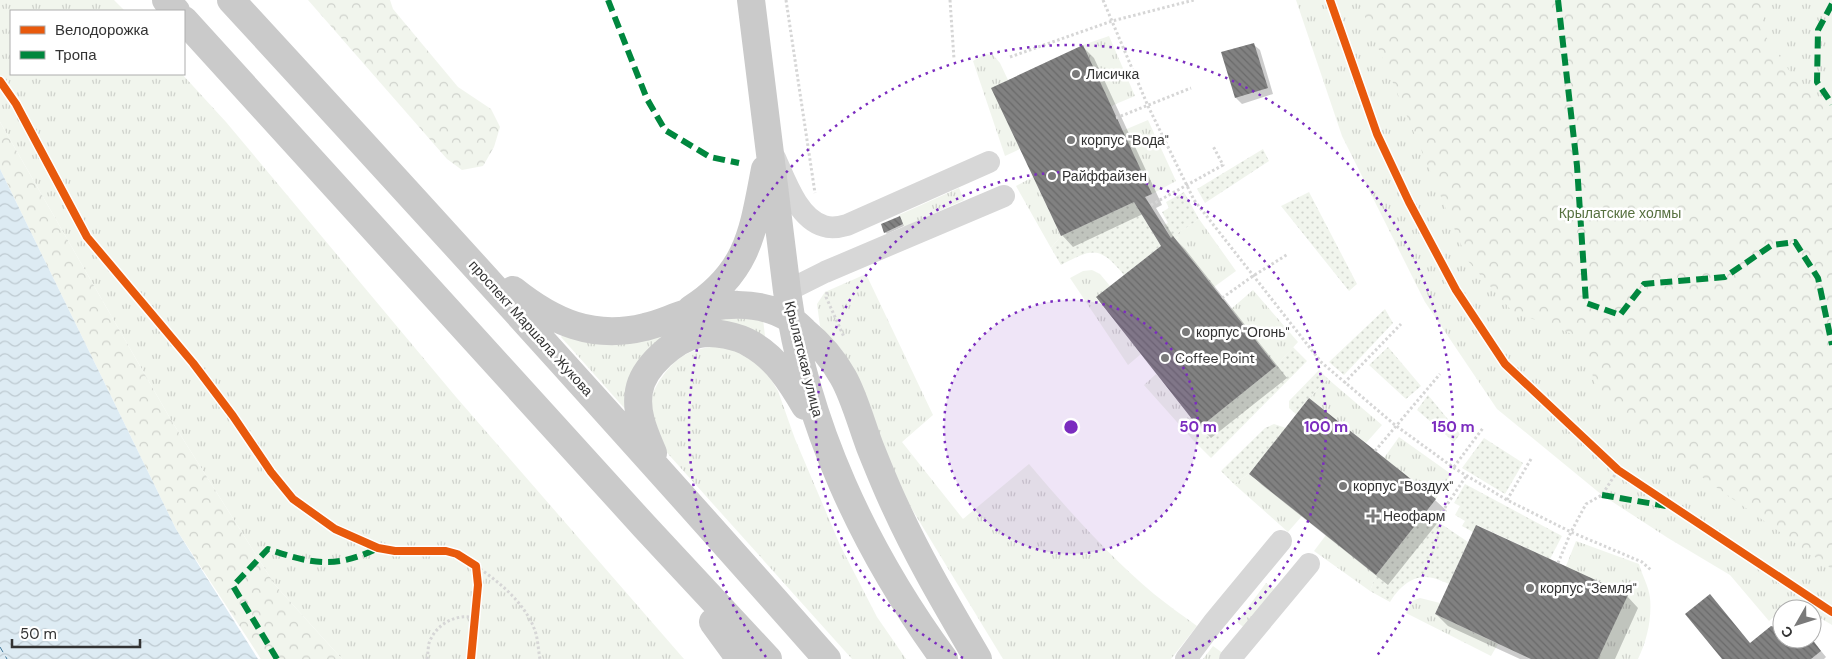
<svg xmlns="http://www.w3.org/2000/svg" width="1832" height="659" viewBox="0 0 1832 659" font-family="'DM Sans',sans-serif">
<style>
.grass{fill:url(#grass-tufts)}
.forest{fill:url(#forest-crowns)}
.garden{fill:url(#garden-dots)}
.water{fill:url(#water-waves)}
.shadow{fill:#0003}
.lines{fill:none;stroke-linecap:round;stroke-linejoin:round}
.ferry{stroke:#3f7597;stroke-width:1;stroke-dasharray:6 5;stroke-linecap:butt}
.building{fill:url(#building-back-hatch)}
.path{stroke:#d6d6d6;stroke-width:3;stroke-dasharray:2.5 2.5;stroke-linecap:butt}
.minor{stroke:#d7d7d7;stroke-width:22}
.major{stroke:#cacaca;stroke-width:28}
.quiet{stroke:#00873e;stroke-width:6;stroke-dasharray:12 6;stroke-linecap:butt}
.cycleway-casing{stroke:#fff;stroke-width:11}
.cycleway{stroke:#e8590c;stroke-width:8}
.ring{fill:none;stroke:#7b2cbf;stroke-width:2.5;stroke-dasharray:2.5 5}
.poi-dot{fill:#7a7a7a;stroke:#fff;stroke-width:2}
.labels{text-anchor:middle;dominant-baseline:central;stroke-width:5;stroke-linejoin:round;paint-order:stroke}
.poi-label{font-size:14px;fill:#333;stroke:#fff;text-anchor:start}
.park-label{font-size:14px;fill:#56703f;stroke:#fff}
.street-label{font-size:14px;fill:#333;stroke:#fff}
.centre{fill:#7b2cbf;stroke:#fff;stroke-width:2.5}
.ring-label{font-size:15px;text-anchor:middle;font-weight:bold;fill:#7b2cbf;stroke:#fff;stroke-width:5;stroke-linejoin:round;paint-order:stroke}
</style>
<defs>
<pattern id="grass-tufts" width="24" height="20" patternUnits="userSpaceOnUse" patternTransform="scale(1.25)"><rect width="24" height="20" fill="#f1f5ed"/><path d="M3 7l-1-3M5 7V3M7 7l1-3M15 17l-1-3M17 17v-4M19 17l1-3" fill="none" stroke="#cfd2cc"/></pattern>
<pattern id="forest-crowns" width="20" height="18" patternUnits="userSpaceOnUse" patternTransform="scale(1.25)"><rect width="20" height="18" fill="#f1f5ed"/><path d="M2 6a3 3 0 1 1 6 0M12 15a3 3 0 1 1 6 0" fill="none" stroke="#cfd2cc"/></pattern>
<pattern id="garden-dots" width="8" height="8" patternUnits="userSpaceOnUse" patternTransform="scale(1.25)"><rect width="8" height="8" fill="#f1f5ed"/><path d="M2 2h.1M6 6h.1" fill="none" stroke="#cfd2cc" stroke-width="1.8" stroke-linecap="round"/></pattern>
<pattern id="water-waves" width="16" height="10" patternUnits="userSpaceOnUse" patternTransform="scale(1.25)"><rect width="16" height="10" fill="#ddebf3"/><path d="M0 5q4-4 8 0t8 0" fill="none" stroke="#becad1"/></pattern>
<pattern id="building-back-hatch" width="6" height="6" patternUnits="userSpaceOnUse" patternTransform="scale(1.25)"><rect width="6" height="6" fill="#818181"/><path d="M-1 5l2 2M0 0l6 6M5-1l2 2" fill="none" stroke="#6a6a6a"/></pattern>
</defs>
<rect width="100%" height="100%" fill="#fff"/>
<path class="grass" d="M 0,0 L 114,0 L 125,11 L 11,11 L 11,74 L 182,74 L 226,122 L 456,397 L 684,659 L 342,659 L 275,585 L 171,420 L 0,122 Z
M 1296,0 L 1832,0 L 1832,625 L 1812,613 L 1812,609 L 1806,609 L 1793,601 L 1769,621 L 1730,575 L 1668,538 L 1602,495 L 1497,409 L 1425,302 L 1342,136 Z
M 1109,36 L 1135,96 L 1111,106 L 1083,45 Z
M 985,54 L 993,55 L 1000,63 L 1008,80 L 992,88 L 1020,149 L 1005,156 L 973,61 Z
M 1148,120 L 1176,181 L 1152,194 L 1122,131 Z
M 1033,177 L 1061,236 L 1051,248 L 1016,186 Z
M 959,188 L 964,200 L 904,227 L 899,215 Z
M 1199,219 L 1236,271 L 1214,287 L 1173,236 Z
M 1092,270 L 1100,274 L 1110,286 L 1096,298 L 1141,354 L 1128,365 L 1070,278 L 1083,271 Z
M 866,274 L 933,415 L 902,442 L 963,519 L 1029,464 C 1068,510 1108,555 1154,594 C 1168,605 1183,616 1197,626 L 1171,659 L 1003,659 L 907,501 L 847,359 L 841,349 L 820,326 L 817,304 L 825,292 Z
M 1253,290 L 1298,342 L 1276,366 L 1231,309 Z
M 723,318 L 763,319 L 765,336 L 764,339 L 705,326 L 626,410 L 561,337 L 563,334 Z
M 709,347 L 724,347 L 740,351 L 755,360 L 769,376 L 778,391 L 795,439 L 840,545 L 877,617 L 906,659 L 852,659 L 661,446 C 658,435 651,419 650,408 C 649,391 669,364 683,356 C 691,351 700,349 709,347 Z
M 1156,374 L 1199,428 L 1193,440 L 1144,385 Z
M 1328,379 L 1382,425 L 1366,443 L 1309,398 Z
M 1399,437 L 1451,474 L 1436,499 L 1384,458 Z
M 1249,474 L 1302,516 L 1288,532 L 1234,484 Z
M 1326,535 L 1376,575 L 1370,591 L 1314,551 Z
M 1576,541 L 1639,564 C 1642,575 1649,587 1650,598 C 1652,618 1647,641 1638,659 L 1598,659 L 1566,566 Z
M 1266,583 L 1275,590 L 1246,629 L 1237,622 Z
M 1420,598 L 1440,603 L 1435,614 L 1498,644 L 1491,656 L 1406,613 L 1412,601 Z
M 1213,646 L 1224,654 L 1220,659 L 1203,659 Z"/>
<path class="forest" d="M 308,0 L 390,0 L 393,9 L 458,87 L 491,109 L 500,127 L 494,147 L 483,166 L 462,170 L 447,159 Z
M 1358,0 L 1770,0 L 1760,28 L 1795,79 L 1832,108 L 1832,569 L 1624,422 L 1594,382 L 1585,339 L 1512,311 L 1468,261 Z
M 0,122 L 171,420 L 275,585 L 342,659 L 261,659 L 176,529 L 0,169 Z"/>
<path class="garden" d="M 1263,149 L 1269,161 L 1205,203 L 1197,189 Z
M 1184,192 L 1199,219 L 1171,238 L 1164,225 L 1168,223 L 1162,212 L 1169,208 L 1166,202 Z
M 1309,192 L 1357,284 L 1349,291 L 1281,206 Z
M 1134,202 L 1161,246 L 1124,275 C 1100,246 1093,248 1061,265 L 1051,248 L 1061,236 Z
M 1385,309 L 1393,323 L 1344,375 L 1329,362 Z
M 1293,347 L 1307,361 L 1211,458 L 1193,440 L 1199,428 L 1276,366 Z
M 1388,347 L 1421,386 L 1406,399 L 1369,365 Z
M 1319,370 L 1328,379 L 1309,398 L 1296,414 L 1289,408 L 1289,401 Z
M 1428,395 L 1460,434 L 1454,442 L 1417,410 Z
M 1274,424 L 1286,428 L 1249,474 L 1234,484 L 1221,471 L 1265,428 Z
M 1484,438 L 1523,463 L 1505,494 L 1462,468 Z
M 1465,484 L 1562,536 L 1550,559 L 1477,525 L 1473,532 L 1462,526 L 1465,521 L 1455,515 L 1460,506 L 1454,503 Z
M 1425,513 L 1468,542 L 1449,584 C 1444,582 1438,579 1433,578 C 1414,573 1399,587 1390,602 L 1370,591 L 1376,575 Z"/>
<path class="water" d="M 0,169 L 176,529 L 258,659 L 0,659 Z"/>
<path class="shadow" d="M 1253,44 L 1260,50 L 1273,94 L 1242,104 L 1236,98 Z
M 1083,47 L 1094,58 L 1162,205 L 1156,208 L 1175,239 L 1185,249 L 1287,378 L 1211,438 L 1200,427 L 1163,246 L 1143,214 L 1073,247 L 1062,235 Z
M 901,219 L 904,226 L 887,234 L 885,232 Z
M 1251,474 L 1435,500 L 1447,511 L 1388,585 L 1262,485 Z
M 1627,596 L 1638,608 L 1615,659 L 1520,659 L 1448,626 L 1436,614 Z
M 1782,631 L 1782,639 L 1817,646 L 1826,657 L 1824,659 L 1723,659 L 1751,644 Z"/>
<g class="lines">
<path class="ferry" d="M 0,647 L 7,659"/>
</g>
<path class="building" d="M 1254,43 L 1268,88 L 1235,98 L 1221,52 Z
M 1083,45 L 1152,194 L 1145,197 L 1171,238 L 1173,236 L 1276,366 L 1199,428 L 1096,297 L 1161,246 L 1134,202 L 1061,236 L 991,88 Z
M 900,216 L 903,224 L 884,233 L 881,224 Z
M 1309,398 L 1436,499 L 1376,575 L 1249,474 Z
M 1476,525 L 1628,595 L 1598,659 L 1531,659 L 1435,614 Z
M 1710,594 L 1750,643 L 1771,626 L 1782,629 L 1782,639 L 1812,639 L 1821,651 L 1811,659 L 1722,659 L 1685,614 Z"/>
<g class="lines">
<path class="path" d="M 786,0 L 815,193
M 950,0 L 954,59
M 1103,0 L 1148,106 L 1194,200 L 1321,362 L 1395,425 L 1454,468 L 1507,500 L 1571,532 L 1642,562 L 1652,571
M 1010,57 L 1112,21 L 1194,0
M 1116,118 L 1191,88
M 1151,205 L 1223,165 L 1213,146
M 827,292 L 826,297 L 844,337
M 1222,298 L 1253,276 L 1288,254
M 1344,383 L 1401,324
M 1375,451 L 1440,374
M 1454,467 L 1483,428
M 1507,500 L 1531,459
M 1442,512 L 1467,475
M 1558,563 L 1571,532 L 1586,504 L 1602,495 L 1618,470
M 476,566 C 499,582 523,601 534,628 C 538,637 538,649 540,659
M 427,659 C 428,654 428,648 429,643 C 436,624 456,613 475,618"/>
<path class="minor" d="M 775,158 C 785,180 798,219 824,226 C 832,229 840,227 847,225 L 989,162
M 787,291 L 825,272 L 1004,196
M 1186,659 L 1213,623 L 1281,541
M 1230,659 L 1309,564"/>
<path class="major" d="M 166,0 L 176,11
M 231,0 C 432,218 631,437 827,659
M 751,0 L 787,291 C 805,424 865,551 944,659
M 184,20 L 645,527 L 768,659
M 513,290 C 553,322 593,340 645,327 C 659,324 671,318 684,314 C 718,303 759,299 790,319 C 795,322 800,327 804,331 C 820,344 833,359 843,377 C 854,396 862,426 870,447 C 878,467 886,487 895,506 C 919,559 949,609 978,659
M 691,309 C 749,272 753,231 765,169
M 653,453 C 645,434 635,413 639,391 C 643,367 674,339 699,334 C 714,331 738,336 751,344 C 776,358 791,382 805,406
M 713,622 L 740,659"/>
<path class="quiet" d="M 608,0 L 647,99 L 665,130 L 710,157 L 739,163
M 1558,0 L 1577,166 L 1586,303 L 1620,315 L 1644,284 L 1725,277 L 1772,245 L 1795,242 L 1818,278 L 1832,345
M 1832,4 L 1818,30 L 1817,82 L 1832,104
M 1602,495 L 1666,506
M 277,659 L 233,586 L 268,549 C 311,564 336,569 378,548"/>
<defs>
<path id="cycleway" d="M 1330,0 L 1377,134 L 1409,202 L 1456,290 L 1505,364 L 1618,470 L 1832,612
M 0,81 L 16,104 L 87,237 L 193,363 L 233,416 L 271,472 L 293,499 L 335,529 L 378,548 L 395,551 L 446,551 L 457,554 L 476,566 L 478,585 L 471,659"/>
</defs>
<use href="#cycleway" class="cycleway-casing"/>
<use href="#cycleway" class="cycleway"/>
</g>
<circle cx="1071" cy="427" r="127" fill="#7b2cbf" fill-opacity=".12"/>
<g class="ring">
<circle cx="1071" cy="427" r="127"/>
<path d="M963 658A255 255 0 1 1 1179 658"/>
<path d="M766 657A382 382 0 1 1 1376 657"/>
</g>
<g class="poi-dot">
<circle cx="1076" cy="74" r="5"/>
<circle cx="1071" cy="140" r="5"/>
<circle cx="1052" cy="176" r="5"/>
<circle cx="1186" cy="332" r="5"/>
<circle cx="1165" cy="358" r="5"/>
<circle cx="1343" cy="486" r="5"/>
<path d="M1370.5 508.5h5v5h5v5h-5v5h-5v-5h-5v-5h5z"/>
<circle cx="1530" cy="588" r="5"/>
</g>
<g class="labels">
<g class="poi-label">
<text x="1086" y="74">Лисичка</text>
<text x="1081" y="140">корпус "Вода"</text>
<text x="1062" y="176">Райффайзен</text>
<text x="1196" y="332">корпус "Огонь"</text>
<text x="1175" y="358">Coffee Point</text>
<text x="1353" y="486">корпус "Воздух"</text>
<text x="1383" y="516">Неофарм</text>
<text x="1540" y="588">корпус "Земля"</text>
</g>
<g class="park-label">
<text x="1620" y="213">Крылатские холмы</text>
</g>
<g class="street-label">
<text transform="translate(531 328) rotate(48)">проспект Маршала Жукова</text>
<text transform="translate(804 359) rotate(76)">Крылатская улица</text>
</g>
</g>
<circle cx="1071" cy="427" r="8" class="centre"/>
<g class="ring-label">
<text x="1198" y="432">50 m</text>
<text x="1326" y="432">100 m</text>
<text x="1453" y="432">150 m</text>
</g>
<rect x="10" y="10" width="175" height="65" fill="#ffffff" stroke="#adadad"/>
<rect x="20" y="26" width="25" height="8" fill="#e8590c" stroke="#adadad"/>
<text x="55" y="35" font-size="15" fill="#333333">Велодорожка</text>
<rect x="20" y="51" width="25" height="8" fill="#00873e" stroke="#adadad"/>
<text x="55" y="60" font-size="15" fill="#333333">Тропа</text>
<g transform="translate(1797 624) rotate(231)"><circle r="24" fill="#ffffff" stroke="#adadad"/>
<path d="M0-4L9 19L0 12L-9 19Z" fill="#7a7a7a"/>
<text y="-8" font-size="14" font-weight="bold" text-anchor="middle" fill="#333333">С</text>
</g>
<path d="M12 639v8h128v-8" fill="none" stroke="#333333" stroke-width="2.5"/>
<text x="20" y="639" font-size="15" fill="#333333" stroke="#ffffff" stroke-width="4" paint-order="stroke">50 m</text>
</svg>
